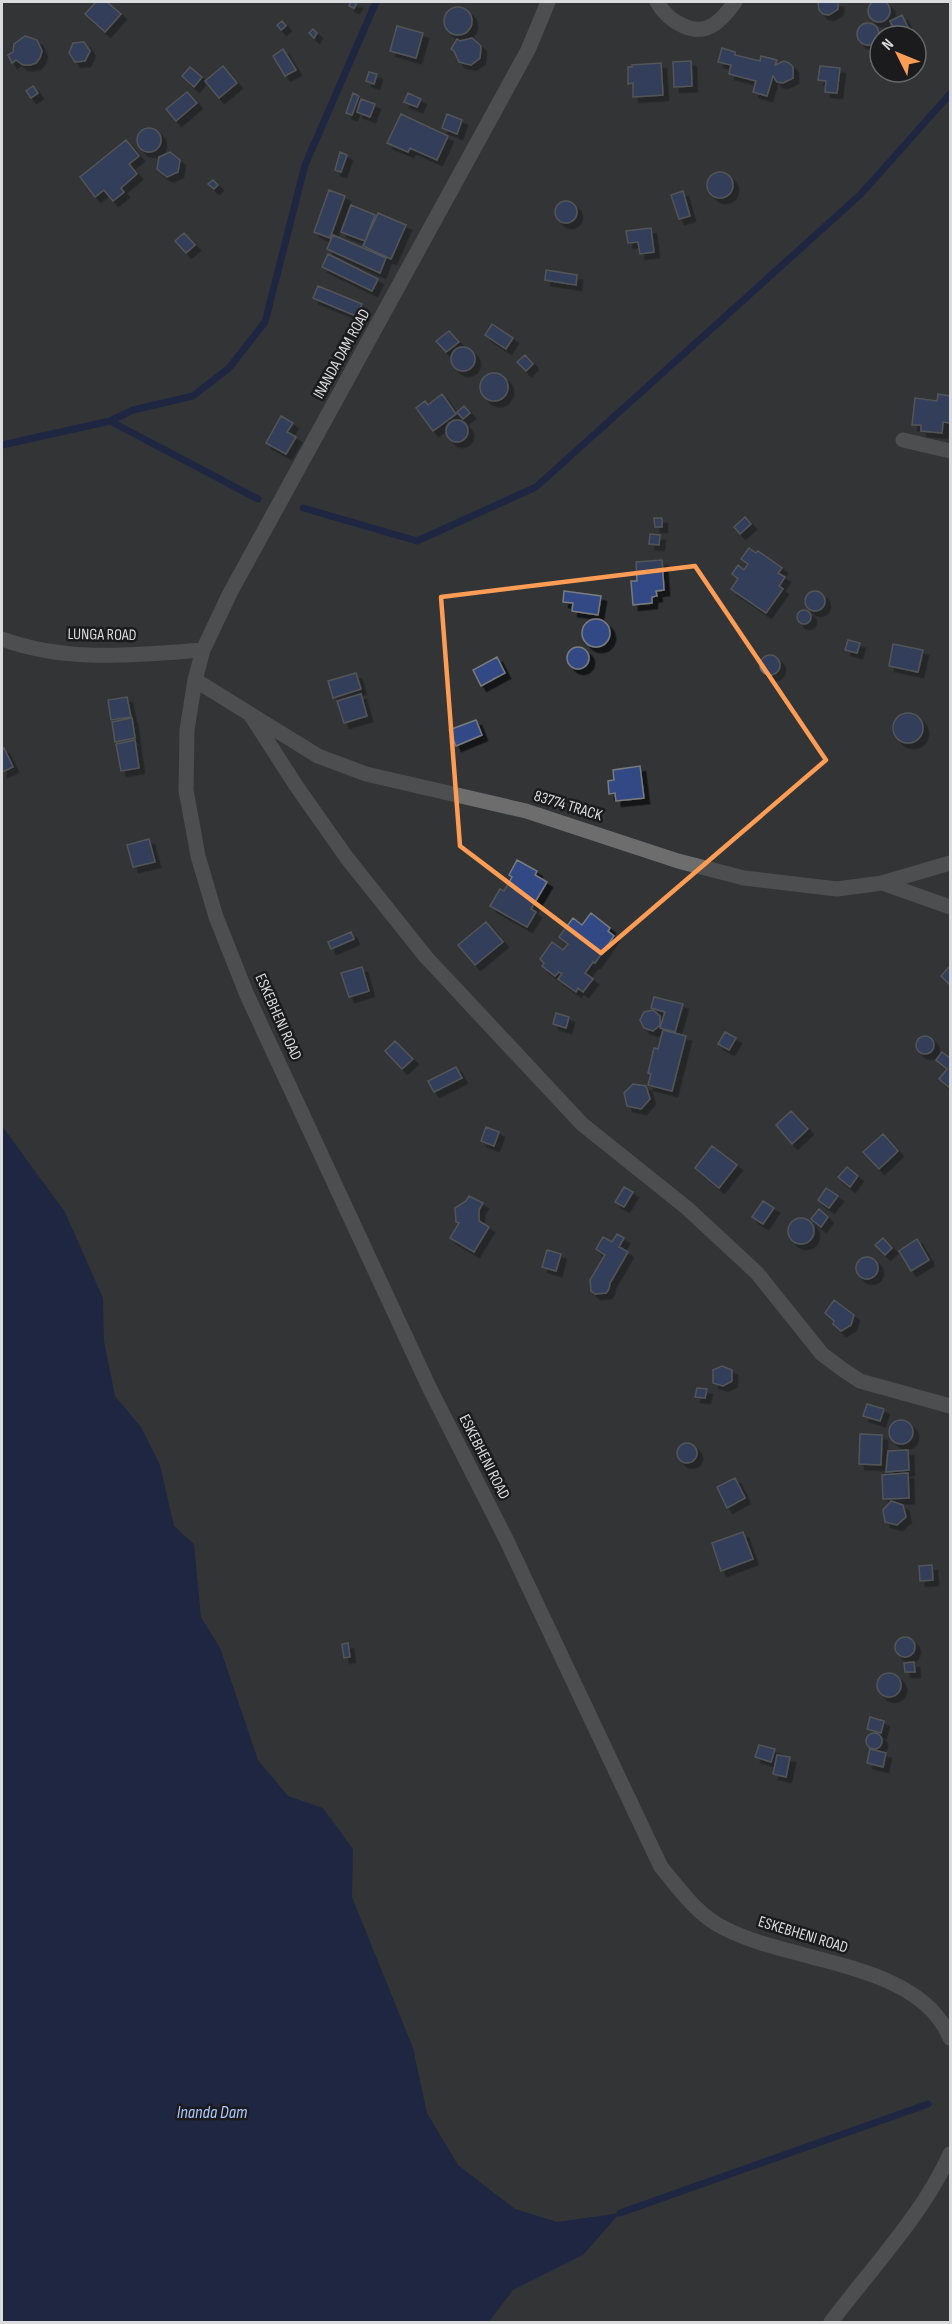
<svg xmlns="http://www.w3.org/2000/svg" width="952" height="2324" viewBox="0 0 952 2324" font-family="'Sofia Sans Condensed',sans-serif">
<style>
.water{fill:#06164f}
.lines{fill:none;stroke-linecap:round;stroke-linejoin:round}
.stream{stroke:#06164f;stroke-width:7}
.building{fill:#304885;stroke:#797b7e;stroke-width:1.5;filter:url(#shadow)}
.minor{stroke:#6d6d6e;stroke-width:15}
.marked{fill:none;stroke:#fd9d55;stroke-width:4.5;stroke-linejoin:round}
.labels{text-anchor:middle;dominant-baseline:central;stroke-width:5;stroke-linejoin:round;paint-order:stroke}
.street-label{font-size:16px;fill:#dadbdc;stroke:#1b1b1d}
.water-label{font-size:18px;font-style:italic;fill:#aec7fd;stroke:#1b1b1d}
</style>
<defs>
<filter id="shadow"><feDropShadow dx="5.5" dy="5.5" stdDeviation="0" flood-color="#0009"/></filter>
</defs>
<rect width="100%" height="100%" fill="#333436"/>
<path class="water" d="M 2,1126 L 65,1212 L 103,1298 L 104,1341 L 115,1396 L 141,1427 L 160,1465 L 174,1526 L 194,1544 L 201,1617 L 220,1648 L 258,1760 L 288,1796 L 323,1808 L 353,1849 L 352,1897 L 413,2048 L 427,2113 L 458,2165 L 515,2209 L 557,2222 L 620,2213 L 583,2255 L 513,2290 L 489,2322 L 2,2322 Z"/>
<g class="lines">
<path class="stream" d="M 110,421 L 133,410 L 193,396 L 229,368 L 265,322 L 305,165 L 376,2
M 2,445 L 110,421 L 258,499
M 303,508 L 417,541 L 536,487 L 861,194 L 950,94
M 620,2213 L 928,2104"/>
</g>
<path class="building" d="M868 11a11 11 0 1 1 22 0a11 11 0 1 1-22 0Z
M 96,2 L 107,2 L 121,14 L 105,32 L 85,14 Z
M 351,2 L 357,3 L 354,8 L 349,6 Z
M 818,2 L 838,2 L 838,9 L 829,15 L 823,14 L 819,10 Z
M444 21a14 14 0 1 1 28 0a14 14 0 1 1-28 0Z
M 902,15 L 911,34 L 897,36 L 890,21 Z
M 282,21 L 286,26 L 281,30 L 277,25 Z
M857 34a11 11 0 1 1 22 0a11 11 0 1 1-22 0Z
M 397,26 L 423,33 L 416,58 L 390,51 Z
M 313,29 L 317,33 L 314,38 L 309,33 Z
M 25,36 L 37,40 L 42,51 L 40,58 L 36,63 L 30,65 L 23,65 L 16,60 L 12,63 L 8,55 L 13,52 L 14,44 Z
M 472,38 L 481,46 L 480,58 L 471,65 L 459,62 L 454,51 L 451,49 L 457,39 L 460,41 Z
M 84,42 L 90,51 L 85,61 L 75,62 L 69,53 L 73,43 Z
M 722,48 L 735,52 L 735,55 L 760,61 L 761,56 L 777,60 L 775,65 L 784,61 L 789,63 L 793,67 L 793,78 L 783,83 L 777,82 L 773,76 L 767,96 L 753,92 L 756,81 L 729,74 L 731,65 L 718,62 Z
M 283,49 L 296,70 L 285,76 L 273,56 Z
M 691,61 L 692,86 L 674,87 L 673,62 Z
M 661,63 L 663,95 L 633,97 L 633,83 L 628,84 L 628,67 L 632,67 L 632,65 Z
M 223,66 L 237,83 L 219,98 L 205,81 Z
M 820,66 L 840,68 L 837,93 L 825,92 L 826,81 L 818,80 Z
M 190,67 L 202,77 L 194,87 L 182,76 Z
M 369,72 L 377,74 L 374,84 L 366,81 Z
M 33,86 L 38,93 L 31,98 L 26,91 Z
M 187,92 L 197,103 L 176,121 L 166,109 Z
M 353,93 L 359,96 L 352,115 L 346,113 Z
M 408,93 L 421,99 L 417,107 L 404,102 Z
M 361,99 L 375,104 L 370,117 L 357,112 Z
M 401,114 L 448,136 L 437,160 L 410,148 L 408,152 L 387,143 Z
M 447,114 L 462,120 L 457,134 L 442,128 Z
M137 140a12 12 0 1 1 24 0a12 12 0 1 1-24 0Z
M 126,140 L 139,156 L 129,164 L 137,174 L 121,188 L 124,192 L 113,201 L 104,190 L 95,197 L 80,177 Z
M 170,152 L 180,160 L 178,172 L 167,177 L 157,169 L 159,157 Z
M 340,152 L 347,155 L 341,172 L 335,170 Z
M707 185a13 13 0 1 1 26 0a13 13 0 1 1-26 0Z
M 213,180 L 218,185 L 214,189 L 208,184 Z
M 329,190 L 345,196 L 330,238 L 314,232 Z
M 683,191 L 690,216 L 679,219 L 671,195 Z
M555 212a11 11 0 1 1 22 0a11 11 0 1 1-22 0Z
M 351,205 L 375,215 L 365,241 L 341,232 Z
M 378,213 L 406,225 L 391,259 L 363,246 Z
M 651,228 L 654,252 L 640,254 L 638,242 L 628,243 L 626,231 Z
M 184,233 L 195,245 L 186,253 L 175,241 Z
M 333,235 L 386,258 L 380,273 L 327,249 Z
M 328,254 L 378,279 L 372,291 L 322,267 Z
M 546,270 L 577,275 L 576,285 L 545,280 Z
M 318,286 L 362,304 L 356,316 L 313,298 Z
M 492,324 L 513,338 L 506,349 L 485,335 Z
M 449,331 L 459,342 L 446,352 L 436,341 Z
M451 359a12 12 0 1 1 24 0a12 12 0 1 1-24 0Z
M 525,355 L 533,364 L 526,371 L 517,362 Z
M480 387a14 14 0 1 1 28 0a14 14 0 1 1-28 0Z
M 442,394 L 456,414 L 433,431 L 416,408 L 425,401 L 428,405 Z
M 938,394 L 950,396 L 950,423 L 943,422 L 942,433 L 921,431 L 921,425 L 912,425 L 915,398 L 937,401 Z
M 464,406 L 470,413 L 463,419 L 457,412 Z
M 281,416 L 293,423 L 287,432 L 296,437 L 286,454 L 266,443 Z
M446 431a11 11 0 1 1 22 0a11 11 0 1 1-22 0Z
M 745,517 L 751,524 L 740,534 L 734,527 Z
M 654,518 L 662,518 L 662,527 L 655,527 Z
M 650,534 L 660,535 L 659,545 L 649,544 Z
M 749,548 L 756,553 L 758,551 L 782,568 L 778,573 L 785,577 L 779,586 L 783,589 L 766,613 L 731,589 L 738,579 L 732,574 L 738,565 L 744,570 L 748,564 L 741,559 Z
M 662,560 L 664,590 L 656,591 L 657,596 L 652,597 L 652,603 L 633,605 L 631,581 L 637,581 L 636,562 Z
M 564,591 L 601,596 L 598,615 L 572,611 L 573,603 L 563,602 Z
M805 601a10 10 0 1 1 20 0a10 10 0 1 1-20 0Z
M797 617a7 7 0 1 1 14 0a7 7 0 1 1-14 0Z
M582 633a14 14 0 1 1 28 0a14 14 0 1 1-28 0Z
M 848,640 L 860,643 L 857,653 L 845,650 Z
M 893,644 L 923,650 L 918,672 L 889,666 Z
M567 658a11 11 0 1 1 22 0a11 11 0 1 1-22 0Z
M760 665a10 10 0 1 1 20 0a10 10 0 1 1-20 0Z
M 497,657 L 505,673 L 481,686 L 473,670 Z
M 356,673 L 361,689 L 333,698 L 328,681 Z
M 361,694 L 367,716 L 344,723 L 337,701 Z
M 127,697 L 131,717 L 111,720 L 108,700 Z
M893 728a15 15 0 1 1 30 0a15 15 0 1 1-30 0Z
M 132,718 L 135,738 L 115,742 L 112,722 Z
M 476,720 L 482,735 L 456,746 L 449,730 Z
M 135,740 L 139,768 L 121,771 L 116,744 Z
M 4,748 L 13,767 L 2,772 L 2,749 Z
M 640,766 L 644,798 L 616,801 L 615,793 L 609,794 L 608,781 L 614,780 L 613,770 Z
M 149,839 L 155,862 L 133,867 L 127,845 Z
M 517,860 L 537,871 L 535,875 L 547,882 L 531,909 L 536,912 L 527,927 L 490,906 L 500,889 L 504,891 L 512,877 L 509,875 Z
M 591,913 L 610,928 L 608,931 L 614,936 L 595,963 L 593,962 L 585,973 L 593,979 L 583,992 L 578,988 L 576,992 L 558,979 L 562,974 L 559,972 L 555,976 L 542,966 L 544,963 L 540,959 L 552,942 L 563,950 L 568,944 L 559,937 L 573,918 L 582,925 Z
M 486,922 L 503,942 L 475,965 L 458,945 Z
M 351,932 L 354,939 L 331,949 L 328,942 Z
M 950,966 L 950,985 L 941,976 Z
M 362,967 L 369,991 L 349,997 L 341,973 Z
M 654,997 L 683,1004 L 675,1032 L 660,1028 L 665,1012 L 651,1008 Z
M 653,1010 L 660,1016 L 660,1025 L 653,1031 L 644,1028 L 640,1020 L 644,1012 Z
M 556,1013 L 569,1017 L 566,1028 L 553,1024 Z
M 663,1030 L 686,1036 L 672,1091 L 648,1085 L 651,1074 L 648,1073 L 654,1048 L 658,1049 Z
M 725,1032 L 736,1038 L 729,1050 L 718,1044 Z
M916 1045a9 9 0 1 1 18 0a9 9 0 1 1-18 0Z
M 395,1041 L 413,1059 L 402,1069 L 385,1051 Z
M 942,1052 L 950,1058 L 950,1088 L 939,1079 L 947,1069 L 936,1060 Z
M 456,1067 L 462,1078 L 434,1092 L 428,1081 Z
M 633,1084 L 646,1086 L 650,1099 L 641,1109 L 627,1106 L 624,1093 Z
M 791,1111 L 808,1129 L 792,1144 L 776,1125 Z
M 486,1127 L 499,1132 L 494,1146 L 481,1141 Z
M 883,1134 L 898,1151 L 879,1169 L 863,1152 Z
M 712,1146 L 737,1165 L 719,1188 L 695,1168 Z
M 847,1167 L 858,1176 L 850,1187 L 838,1177 Z
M 624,1187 L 633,1192 L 624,1207 L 615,1202 Z
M 826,1188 L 838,1196 L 829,1208 L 818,1200 Z
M 469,1196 L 483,1203 L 479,1210 L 479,1221 L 489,1227 L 474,1252 L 450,1238 L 459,1223 L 456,1222 L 455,1208 L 466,1201 Z
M 763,1201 L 774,1208 L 763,1224 L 752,1217 Z
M 819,1209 L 828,1217 L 821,1227 L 811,1219 Z
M788 1231a13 13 0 1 1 26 0a13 13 0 1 1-26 0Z
M 617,1234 L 624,1238 L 619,1247 L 628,1252 L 610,1283 L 609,1289 L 606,1293 L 595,1294 L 591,1291 L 590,1280 L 605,1255 L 596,1249 L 603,1237 L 612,1242 Z
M 883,1238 L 892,1248 L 885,1255 L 875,1245 Z
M 917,1239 L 929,1260 L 911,1271 L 899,1251 Z
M 547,1250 L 561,1254 L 556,1271 L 542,1267 Z
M856 1268a11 11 0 1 1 22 0a11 11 0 1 1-22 0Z
M 834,1300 L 854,1315 L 851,1325 L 841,1331 L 833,1324 L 834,1321 L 825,1313 Z
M 722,1366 L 732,1370 L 732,1381 L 723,1386 L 713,1383 L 713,1370 Z
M 697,1388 L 707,1389 L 705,1398 L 695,1397 Z
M 867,1404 L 884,1409 L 880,1421 L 863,1416 Z
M889 1432a12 12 0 1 1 24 0a12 12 0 1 1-24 0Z
M 860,1434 L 882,1435 L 881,1465 L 859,1464 Z
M677 1453a10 10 0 1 1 20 0a10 10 0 1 1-20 0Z
M 908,1450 L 909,1470 L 886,1472 L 888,1451 Z
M 908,1473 L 909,1498 L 883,1499 L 882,1475 Z
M 735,1478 L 745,1498 L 727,1508 L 717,1487 Z
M 891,1501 L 903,1505 L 906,1517 L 897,1525 L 885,1522 L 883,1510 Z
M 743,1532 L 753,1559 L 721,1571 L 712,1543 Z
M 932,1565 L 933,1580 L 920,1581 L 919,1566 Z
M895 1647a10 10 0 1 1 20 0a10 10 0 1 1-20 0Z
M 348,1643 L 350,1657 L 344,1658 L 342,1644 Z
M 914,1662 L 915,1672 L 905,1672 L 904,1663 Z
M877 1685a12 12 0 1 1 24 0a12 12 0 1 1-24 0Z
M 870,1717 L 884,1721 L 881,1733 L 867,1729 Z
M866 1741a8 8 0 1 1 16 0a8 8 0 1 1-16 0Z
M 759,1745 L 775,1749 L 771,1762 L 755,1757 Z
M 870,1749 L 886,1753 L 883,1767 L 867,1763 Z
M 777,1755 L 790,1757 L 786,1777 L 773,1774 Z"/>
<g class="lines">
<path class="minor" d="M 548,2 L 528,50 L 230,593 L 203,650 L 195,680 L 187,730 L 186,790 L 198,856 L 216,917 L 247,995 L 429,1387 L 506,1539 L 661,1867 C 677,1886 693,1909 715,1923 C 780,1964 918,1958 950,2038
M 657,2 C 668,21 695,39 716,23 C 724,17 730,9 735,2
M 903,440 L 950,451
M 2,639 C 67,663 136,655 203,650
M 195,680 L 318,756 L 366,774 L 526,811 L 678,861 L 744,878 L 837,889 L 882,883 L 950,863
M 250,714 L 297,787 L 347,858 L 426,957 L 582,1124 L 687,1208 L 757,1273 L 822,1354 L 842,1369 L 860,1381 L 950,1406
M 882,883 L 950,907
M 831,2322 C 870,2270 924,2213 950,2154"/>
</g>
<path d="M0 0H952V2324H0ZM 695,566 L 826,760 L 601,953 L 460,846 L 441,597 Z" fill="#333436" fill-opacity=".55" fill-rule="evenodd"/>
<path class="marked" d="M 695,566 L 826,760 L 601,953 L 460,846 L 441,597 Z"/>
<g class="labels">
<g class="street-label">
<text transform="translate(342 354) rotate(-61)">INANDA DAM ROAD</text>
<text transform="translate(102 635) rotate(1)">LUNGA ROAD</text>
<text transform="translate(568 806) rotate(17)">83774 TRACK</text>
<text transform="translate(278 1017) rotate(66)">ESKEBHENI ROAD</text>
<text transform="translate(484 1457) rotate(63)">ESKEBHENI ROAD</text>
<text transform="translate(803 1935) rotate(17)">ESKEBHENI ROAD</text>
</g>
<g class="water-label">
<text x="212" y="2112">Inanda Dam</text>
</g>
</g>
<rect width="952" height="2324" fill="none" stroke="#dadbdc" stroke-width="6"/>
<g transform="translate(898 54) rotate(313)"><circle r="28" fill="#1b1b1d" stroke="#676869" stroke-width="1.5"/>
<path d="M0-4.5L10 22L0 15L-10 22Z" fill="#fd9d55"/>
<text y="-9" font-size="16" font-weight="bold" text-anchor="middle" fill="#dadbdc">N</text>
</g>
</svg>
